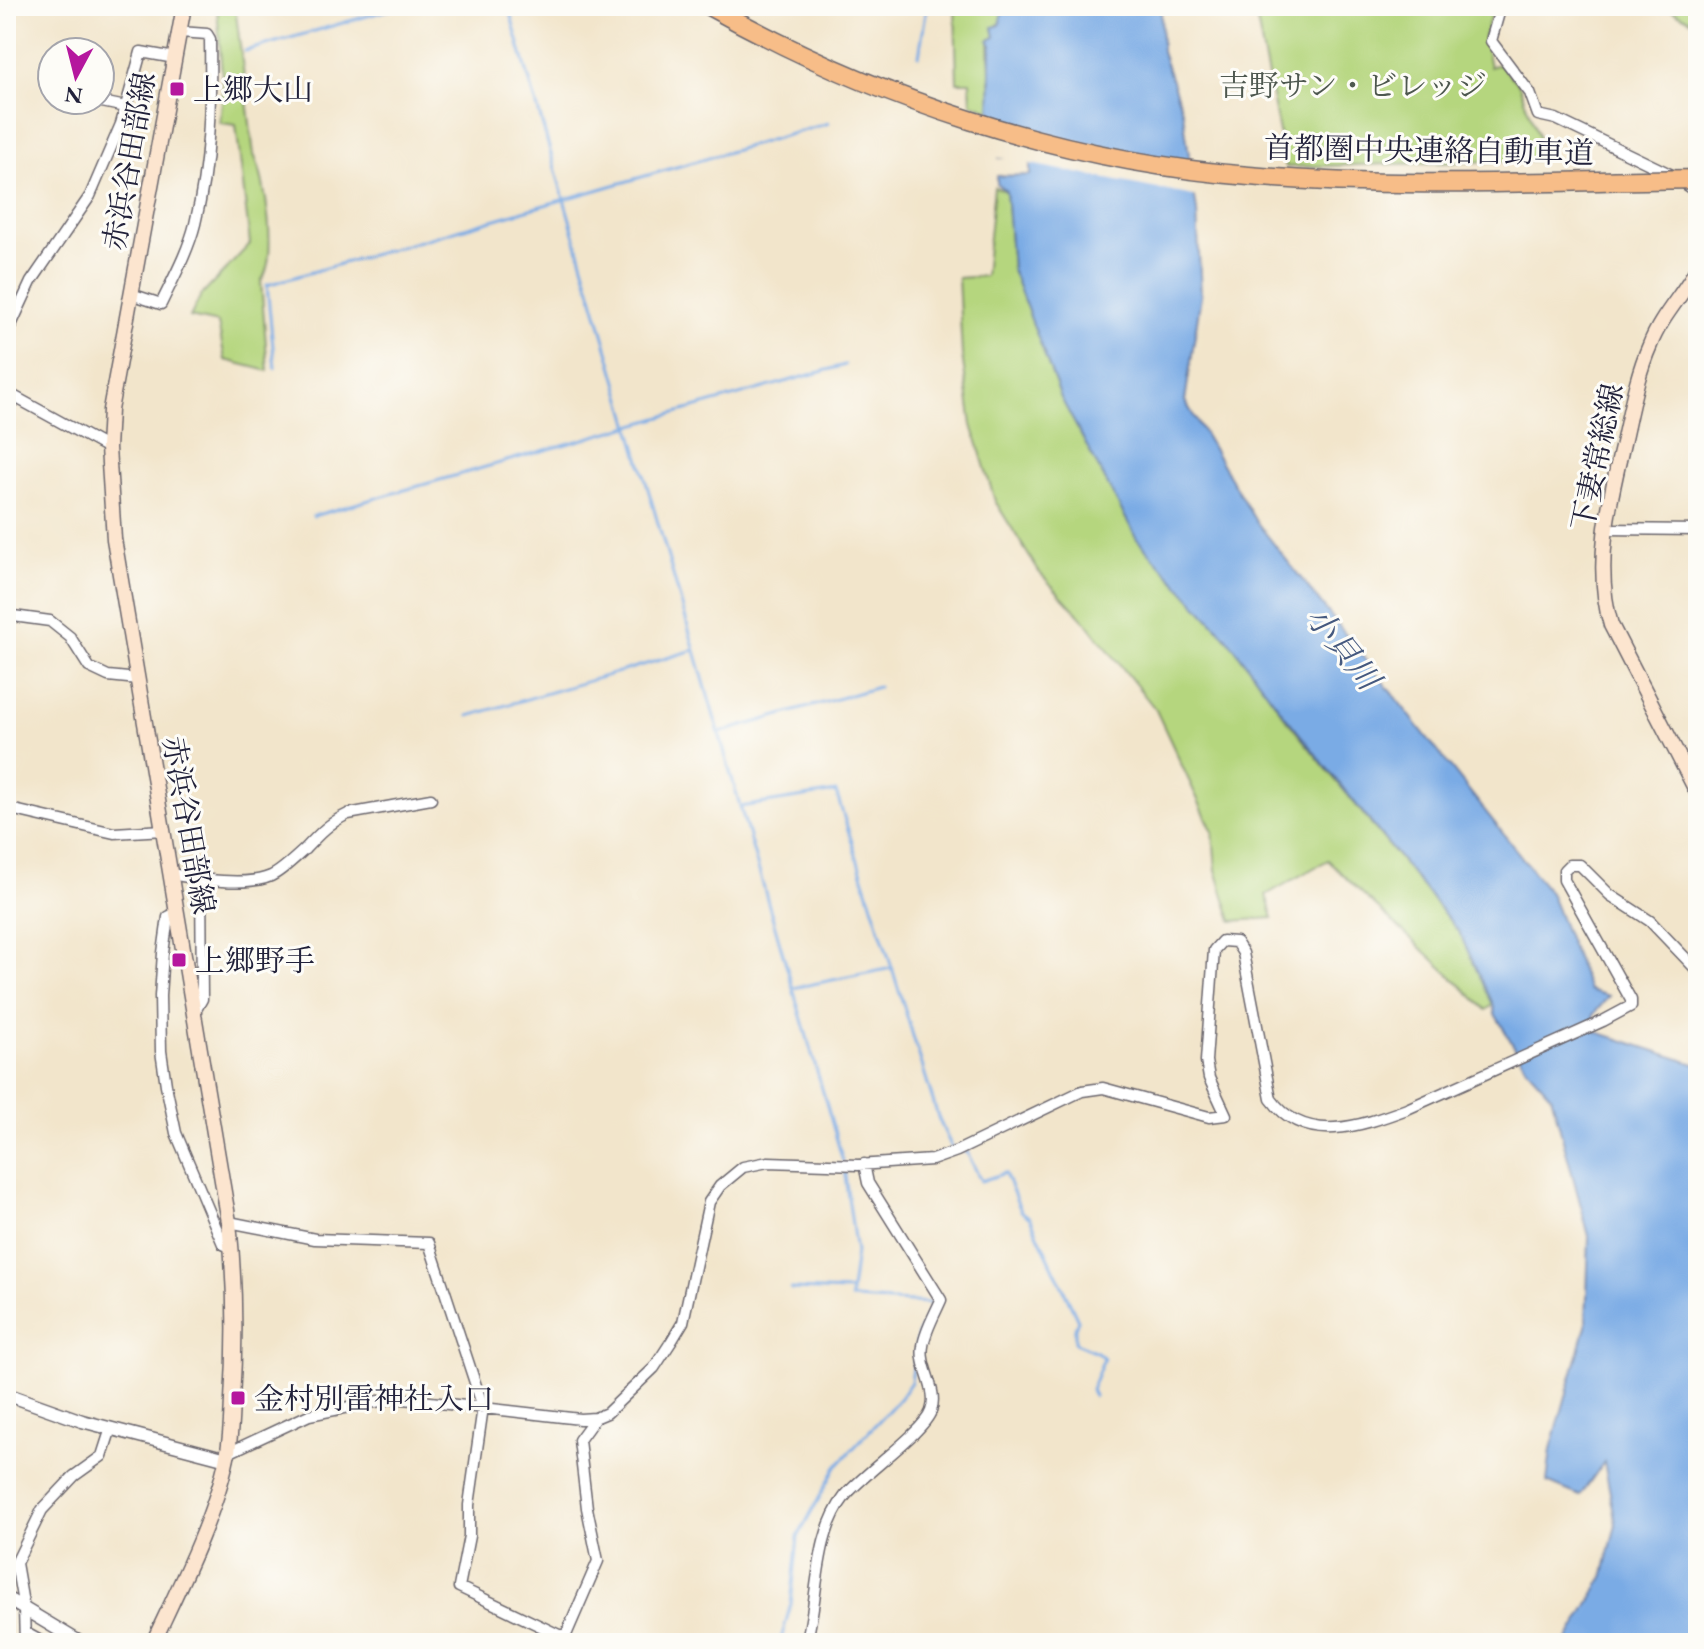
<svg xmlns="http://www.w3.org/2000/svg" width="1704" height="1649" viewBox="0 0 1704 1649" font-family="'EB Garamond','Noto Serif JP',serif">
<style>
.green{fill:#b5d67e;stroke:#6c7c5c;stroke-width:2}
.water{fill:#7aabe5;stroke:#4e6690;stroke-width:2}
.pier{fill:#f2e5cb}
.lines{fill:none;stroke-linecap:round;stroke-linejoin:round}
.stream{stroke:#7aabe5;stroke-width:3}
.minor-casing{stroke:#6b666d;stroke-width:13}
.tertiary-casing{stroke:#6b666d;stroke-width:15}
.secondary-casing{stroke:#6b666d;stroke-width:17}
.minor{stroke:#fff;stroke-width:10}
.tertiary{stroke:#fff;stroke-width:12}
.secondary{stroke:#fce5cf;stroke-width:14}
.motorway-bridge-casing{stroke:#6b666d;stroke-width:21;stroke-linecap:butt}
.motorway-bridge{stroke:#f7bd88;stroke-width:18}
.poi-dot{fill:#b5179e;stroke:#fdfcf7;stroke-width:3}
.labels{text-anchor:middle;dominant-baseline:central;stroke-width:6;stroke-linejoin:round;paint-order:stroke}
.park-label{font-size:30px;fill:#4e584f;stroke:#fdfcf7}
.poi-label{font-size:30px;fill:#22223b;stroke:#fdfcf7;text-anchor:start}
.street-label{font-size:30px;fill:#22223b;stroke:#fdfcf7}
.water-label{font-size:32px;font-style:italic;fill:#45597f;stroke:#fdfcf7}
</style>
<rect width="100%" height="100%" fill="#fdfcf7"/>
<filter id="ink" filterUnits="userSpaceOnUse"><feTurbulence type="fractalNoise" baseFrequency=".0125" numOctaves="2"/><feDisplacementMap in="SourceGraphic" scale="16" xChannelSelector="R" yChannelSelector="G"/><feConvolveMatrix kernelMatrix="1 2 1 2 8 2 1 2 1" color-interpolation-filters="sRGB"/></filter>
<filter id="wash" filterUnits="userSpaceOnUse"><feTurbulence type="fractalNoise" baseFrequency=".006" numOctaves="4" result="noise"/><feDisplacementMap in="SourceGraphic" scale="32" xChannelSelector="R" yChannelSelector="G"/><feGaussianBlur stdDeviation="1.8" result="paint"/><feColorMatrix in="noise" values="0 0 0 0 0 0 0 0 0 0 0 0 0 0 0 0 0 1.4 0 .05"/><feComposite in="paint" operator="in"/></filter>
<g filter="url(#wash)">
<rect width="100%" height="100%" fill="#f2e5cb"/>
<path class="green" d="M 217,6 L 235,6 L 254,155 C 266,178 278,260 261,281 L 268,371 L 225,360 L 218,323 L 190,317 L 200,297 L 250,244 L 236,125 L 220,123 L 223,90 Z
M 955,6 L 994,6 L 1003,11 L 1002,22 L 993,28 L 995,37 L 989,43 L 991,110 L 971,103 L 970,82 L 957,82 Z
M 1254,6 L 1494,6 L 1484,37 L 1490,67 L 1499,64 L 1518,83 L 1539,138 L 1540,160 L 1286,167 Z
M 1664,6 L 1698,6 L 1698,8 L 1694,22 Z
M 994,187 L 1006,191 L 1012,269 L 1061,398 L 1137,539 L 1227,638 L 1293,728 L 1459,932 L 1493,1005 L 1486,1010 C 1435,958 1379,912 1328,860 L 1266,895 L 1273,918 L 1232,921 L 1216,870 L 1213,832 L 1156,710 L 1086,622 L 1039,572 L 995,501 L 972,425 L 962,355 L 958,278 L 985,276 Z"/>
<path class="water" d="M 994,6 L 1161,6 L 1162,52 L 1183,113 L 1197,211 L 1201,295 L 1185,401 L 1255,520 L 1550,893 L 1589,990 L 1609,996 L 1593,1015 L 1597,1032 L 1698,1065 L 1698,1643 L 1566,1643 L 1603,1578 L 1616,1524 L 1604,1462 L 1580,1496 L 1547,1482 L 1551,1449 L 1586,1326 L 1589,1236 L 1551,1095 L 1526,1067 L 1495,1014 L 1493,1004 L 1459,932 L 1282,712 L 1227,638 L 1137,539 L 1061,398 L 1012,269 L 1006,191 L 997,184 L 997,176 L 1030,175 L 1030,158 L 999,158 L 999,150 L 990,145 L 991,45 L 988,40 L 995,37 L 993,27 L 1000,25 L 1003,11 Z"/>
<path class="pier" d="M 987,117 L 1083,143 L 1194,163 L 1199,197 L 995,157 L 995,149 L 989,148 L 986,145 Z"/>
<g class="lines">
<path class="stream" d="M 508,6 L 843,1161
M 245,51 L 402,6
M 919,56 L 927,6
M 275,368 L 267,285 L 829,123
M 313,516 L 845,365
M 469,716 L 694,650
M 719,733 L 878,687
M 740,807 L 836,792 L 892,968
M 793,988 L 892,968 L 939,1120 L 953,1150
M 965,1152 L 967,1152 L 981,1181 L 1005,1173 L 1021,1211 L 1030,1218 L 1078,1320 L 1075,1328 L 1075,1343 L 1097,1352 L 1104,1358 L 1091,1390 L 1094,1396
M 791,1289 L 851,1291 L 856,1252 L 844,1169
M 780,1643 L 791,1604 L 798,1537 L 836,1467 L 900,1398 L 911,1382 L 918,1334 L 932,1303 L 851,1299 L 851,1292"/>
</g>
</g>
<g filter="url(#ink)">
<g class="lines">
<defs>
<path id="minor" d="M 1501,6 L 1491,41 L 1530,93 L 1538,115 L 1556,119 L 1670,174 L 1698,193
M 49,64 L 52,65
M 92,100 L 126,107
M 131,294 L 161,304 C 173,279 188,252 195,224 C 210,164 211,101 210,39 L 207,34 L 180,32
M 6,336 L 31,282 L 90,196 L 121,124 L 141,52 L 175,58
M 6,392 L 108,448
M 1606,529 L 1698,530
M 6,615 L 50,621 L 70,637 L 89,667 L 108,676 L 138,679
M 6,808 L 114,833 L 164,830
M 171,874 C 197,879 246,887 271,876 C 282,871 296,857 305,849 C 319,834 329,823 348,814 L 431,799
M 178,912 L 168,917 L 163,953 L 160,996 L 161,1051 L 166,1085 L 176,1133 L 223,1244 L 232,1248
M 194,1013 L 202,999 L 201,879
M 229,1222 L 315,1239 L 429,1243 L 483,1407 L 469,1505 L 469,1536 L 459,1587 L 559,1635 L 566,1635 L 598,1561 L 587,1508 L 579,1440 L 595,1418
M 228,1453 L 309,1415 L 395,1398 L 580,1419 L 595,1418 L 607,1413 L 654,1368 L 671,1342 L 683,1322 L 709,1202 L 720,1186 L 743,1167 L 768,1162 L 858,1165 L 932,1160 L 957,1151 L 1082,1091 L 1103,1088 L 1209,1117 L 1226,1115 L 1209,1078 L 1206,1061 L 1214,950 L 1222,941 L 1236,942 L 1243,953 L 1271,1099 C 1305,1146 1361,1126 1407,1109 L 1603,1021 L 1631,1006 L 1631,1000 L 1564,880 L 1564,870 L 1569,865 L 1580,865 L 1610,895 L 1650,921 L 1695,968 L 1698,966
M 16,1563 L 24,1609 L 25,1643
M 6,1571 L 16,1563 L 42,1510 L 74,1476 L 102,1456 L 111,1428
M 26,1633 L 44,1643
M 806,1643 C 819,1597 814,1536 845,1496 C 864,1473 924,1432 931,1411 C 939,1389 919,1368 923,1346 C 925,1331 935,1314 941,1300 L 868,1183 L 864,1164"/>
<path id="tertiary" d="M 6,1394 L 82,1421 L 227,1459
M 6,1598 L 81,1643"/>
<path id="secondary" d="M 1698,267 C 1684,294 1661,316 1650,345 C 1637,374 1631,408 1624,439 C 1610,498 1593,565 1611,625 L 1698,794
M 153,1643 C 178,1589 214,1518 226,1461 C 231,1441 231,1420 232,1400 C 236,1340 235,1281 229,1222 L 114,539 L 108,448 L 110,410 L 184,6"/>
</defs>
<use href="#minor" class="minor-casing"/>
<use href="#tertiary" class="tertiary-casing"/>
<use href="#secondary" class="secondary-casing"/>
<use href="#minor" class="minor"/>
<use href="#tertiary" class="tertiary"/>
<use href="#secondary" class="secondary"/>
<defs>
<path id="motorway-bridge" d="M 709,6 C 874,99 1061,161 1249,176 C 1398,189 1549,181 1698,179"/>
</defs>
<use href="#motorway-bridge" class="motorway-bridge-casing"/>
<use href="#motorway-bridge" class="motorway-bridge"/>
</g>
</g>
<g class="poi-dot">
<rect x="169" y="81" width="16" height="16" rx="4"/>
<rect x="171" y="952" width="16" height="16" rx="4"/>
<rect x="230" y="1390" width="16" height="16" rx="4"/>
</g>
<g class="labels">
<g class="park-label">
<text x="1353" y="85">吉野サン・ビレッジ</text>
</g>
<g class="poi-label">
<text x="193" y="89">上郷大山</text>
<text x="195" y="960">上郷野手</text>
<text x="254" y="1398">金村別雷神社入口</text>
</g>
<g class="street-label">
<text transform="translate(1429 150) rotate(1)">首都圏中央連絡自動車道</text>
<text transform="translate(129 161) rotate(-80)">赤浜谷田部線</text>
<text transform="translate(1597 457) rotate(-78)">下妻常総線</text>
<text transform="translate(189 825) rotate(80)">赤浜谷田部線</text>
</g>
<g class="water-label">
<text transform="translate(1343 648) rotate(51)">小貝川</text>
</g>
</g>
<rect width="1704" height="1649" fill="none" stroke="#fdfcf7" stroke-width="32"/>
<g transform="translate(76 76) rotate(187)"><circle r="38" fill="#fdfcf7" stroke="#a5a5ac" stroke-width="2"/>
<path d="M0-6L14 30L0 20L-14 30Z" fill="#b5179e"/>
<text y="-12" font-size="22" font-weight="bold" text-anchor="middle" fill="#22223b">N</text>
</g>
</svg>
